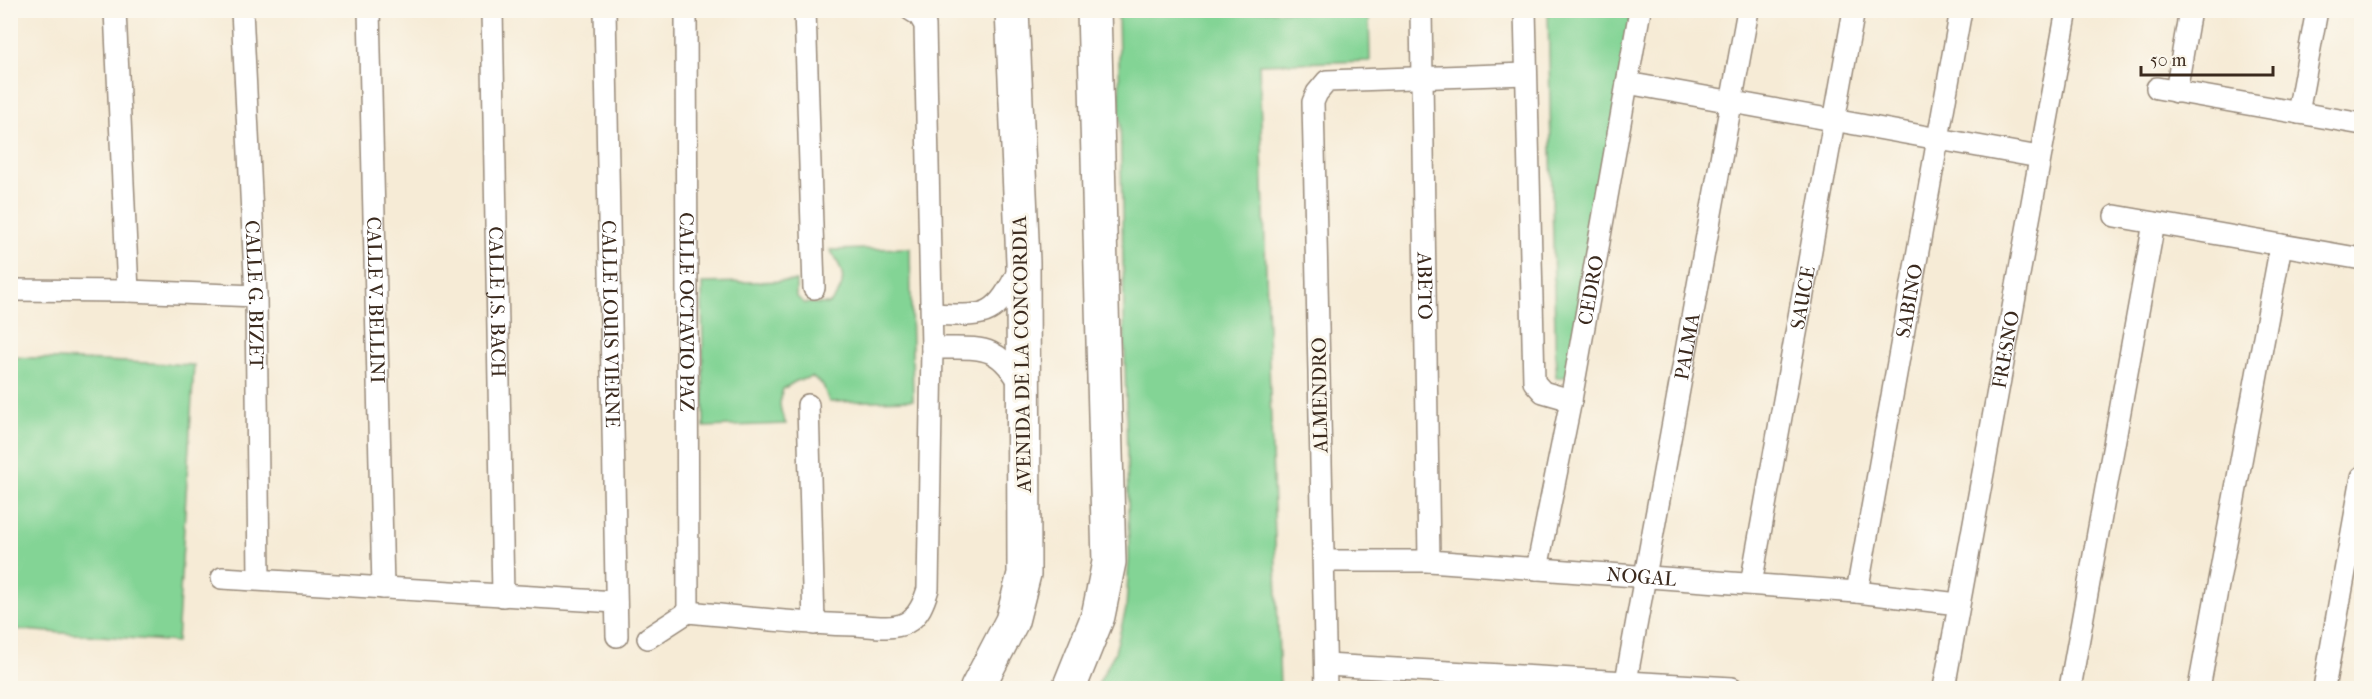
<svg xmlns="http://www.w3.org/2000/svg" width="2372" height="699" viewBox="0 0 2372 699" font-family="'IM FELL French Canon',serif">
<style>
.green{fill:#83d495;stroke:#5f7f5a;stroke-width:1.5}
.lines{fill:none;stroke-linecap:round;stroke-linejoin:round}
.street-casing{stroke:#988a7a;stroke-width:24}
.primary-casing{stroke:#988a7a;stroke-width:36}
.street{stroke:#fff;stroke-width:21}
.primary{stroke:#fff;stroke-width:33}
.labels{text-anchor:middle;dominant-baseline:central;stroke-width:6;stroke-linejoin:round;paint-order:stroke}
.street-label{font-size:20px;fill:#3b2a1e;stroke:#fbf7ec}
</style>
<rect width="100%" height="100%" fill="#fbf7ec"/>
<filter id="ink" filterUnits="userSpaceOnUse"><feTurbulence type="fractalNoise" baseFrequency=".0167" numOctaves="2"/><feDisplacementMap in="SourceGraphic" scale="12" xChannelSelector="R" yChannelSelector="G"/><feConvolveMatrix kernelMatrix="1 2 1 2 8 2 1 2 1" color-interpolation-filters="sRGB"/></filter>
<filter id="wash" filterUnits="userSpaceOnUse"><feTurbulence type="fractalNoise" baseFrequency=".008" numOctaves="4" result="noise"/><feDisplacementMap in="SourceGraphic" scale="24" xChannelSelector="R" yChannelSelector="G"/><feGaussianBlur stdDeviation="1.35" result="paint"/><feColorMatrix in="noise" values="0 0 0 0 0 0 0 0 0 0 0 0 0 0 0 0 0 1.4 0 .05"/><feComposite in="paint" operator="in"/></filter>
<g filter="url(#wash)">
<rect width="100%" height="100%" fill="#f6ebd6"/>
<path class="green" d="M 1118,11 L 1369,11 L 1370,61 L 1259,64 L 1280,688 L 1142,688 L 1097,686 L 1115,652 L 1126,609 L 1129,558 Z
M 1548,11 L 1635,11 L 1571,376 L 1556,378 Z
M 910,248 L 913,400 L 829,402 L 823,385 L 812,377 L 796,381 L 783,389 C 778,403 780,411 786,424 L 704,427 L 702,283 L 796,281 L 796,296 L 804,303 L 829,304 C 849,285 845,271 830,250 Z
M 11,357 L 194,365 L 177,642 L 11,629 Z"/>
</g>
<g filter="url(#ink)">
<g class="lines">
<defs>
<g id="street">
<path d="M 115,10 L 128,291"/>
<path id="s1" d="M 242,10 L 256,296 L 259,579"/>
<path id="s2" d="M 369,10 L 383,588"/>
<path id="s3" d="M 492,10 L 503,596"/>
<path id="s4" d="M 605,10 L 617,636"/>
<path id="s5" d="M 686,10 L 688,612"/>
<path d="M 805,10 L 814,288"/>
<path id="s6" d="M 1421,10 L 1429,561"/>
<path d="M 1525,10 L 1534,382 L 1543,392 L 1571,400"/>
<path d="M 1627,83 L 2039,157"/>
<path d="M 2157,88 L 2362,124"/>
<path d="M 2176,92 L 2190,10"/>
<path d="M 2298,113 L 2317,10"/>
<path d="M 2115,216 L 2362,259"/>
<path d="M 10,290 L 128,291 L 256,296"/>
<path d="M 932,314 C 987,316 994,320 1020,268"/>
<path d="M 932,348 C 980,349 997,341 1022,387"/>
<path d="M 808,405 L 814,624"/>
<path id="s7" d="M 1324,561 L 1429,561 L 1857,592 L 1958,604"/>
<path id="s8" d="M 1537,569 L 1571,400 L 1640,10"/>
<path d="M 222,578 L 616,602"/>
<path id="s9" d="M 1751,584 L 1854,10"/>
<path id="s10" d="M 1857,592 L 1961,10"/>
<path d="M 688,612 C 744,617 799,624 855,625 C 871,626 891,630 906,623 C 919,616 924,602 928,589 L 932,348 L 925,25 L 919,15 L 911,10"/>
<path d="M 648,638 L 688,612"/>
<path d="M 1326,665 L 1732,688"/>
<path id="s11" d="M 1626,681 L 1748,10"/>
<path d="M 1326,688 L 1313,102 L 1317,93 L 1327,81 L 1526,74"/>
<path id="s12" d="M 1944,688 L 2067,10"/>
<path d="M 2070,688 L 2154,223"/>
<path d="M 2199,688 L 2281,245"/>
<path d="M 2324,688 L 2362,477"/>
</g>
<path id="primary" d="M 977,688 L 1012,621 L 1024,574 L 1023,262 L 1012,10
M 1069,688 L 1098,616 L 1109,562 L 1094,10"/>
</defs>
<use href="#street" class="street-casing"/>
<use href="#primary" class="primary-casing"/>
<use href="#street" class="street"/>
<use href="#primary" class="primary"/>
</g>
</g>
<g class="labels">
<g class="street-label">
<text stroke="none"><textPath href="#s6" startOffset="276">ABETO</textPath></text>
<text stroke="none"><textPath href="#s8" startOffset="284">CEDRO</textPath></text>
<text stroke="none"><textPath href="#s1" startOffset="285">CALLE G. BIZET</textPath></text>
<text stroke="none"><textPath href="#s9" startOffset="291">SAUCE</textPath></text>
<text stroke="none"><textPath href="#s2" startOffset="290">CALLE V. BELLINI</textPath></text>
<text stroke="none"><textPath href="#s10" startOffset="296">SABINO</textPath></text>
<text stroke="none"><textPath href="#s3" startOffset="292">CALLE J.S. BACH</textPath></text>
<text stroke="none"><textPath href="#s5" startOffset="302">CALLE OCTAVIO PAZ</textPath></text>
<text stroke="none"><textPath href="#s4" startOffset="314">CALLE LOUIS VIERNE</textPath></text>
<text stroke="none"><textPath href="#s11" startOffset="340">PALMA</textPath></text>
<text stroke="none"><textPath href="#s12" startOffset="344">FRESNO</textPath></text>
<text transform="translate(1022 354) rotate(-91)">AVENIDA DE LA CONCORDIA</text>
<text transform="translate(1320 395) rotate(-91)">ALMENDRO</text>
<text stroke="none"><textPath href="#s7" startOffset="318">NOGAL</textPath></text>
</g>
</g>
<rect width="2372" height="699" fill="none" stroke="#fbf7ec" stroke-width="36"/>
<path d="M2141 66v9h132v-9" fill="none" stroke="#3b2a1e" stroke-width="3"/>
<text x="2150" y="66" font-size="18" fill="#3b2a1e" stroke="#fbf7ec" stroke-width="4.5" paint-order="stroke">50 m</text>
</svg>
